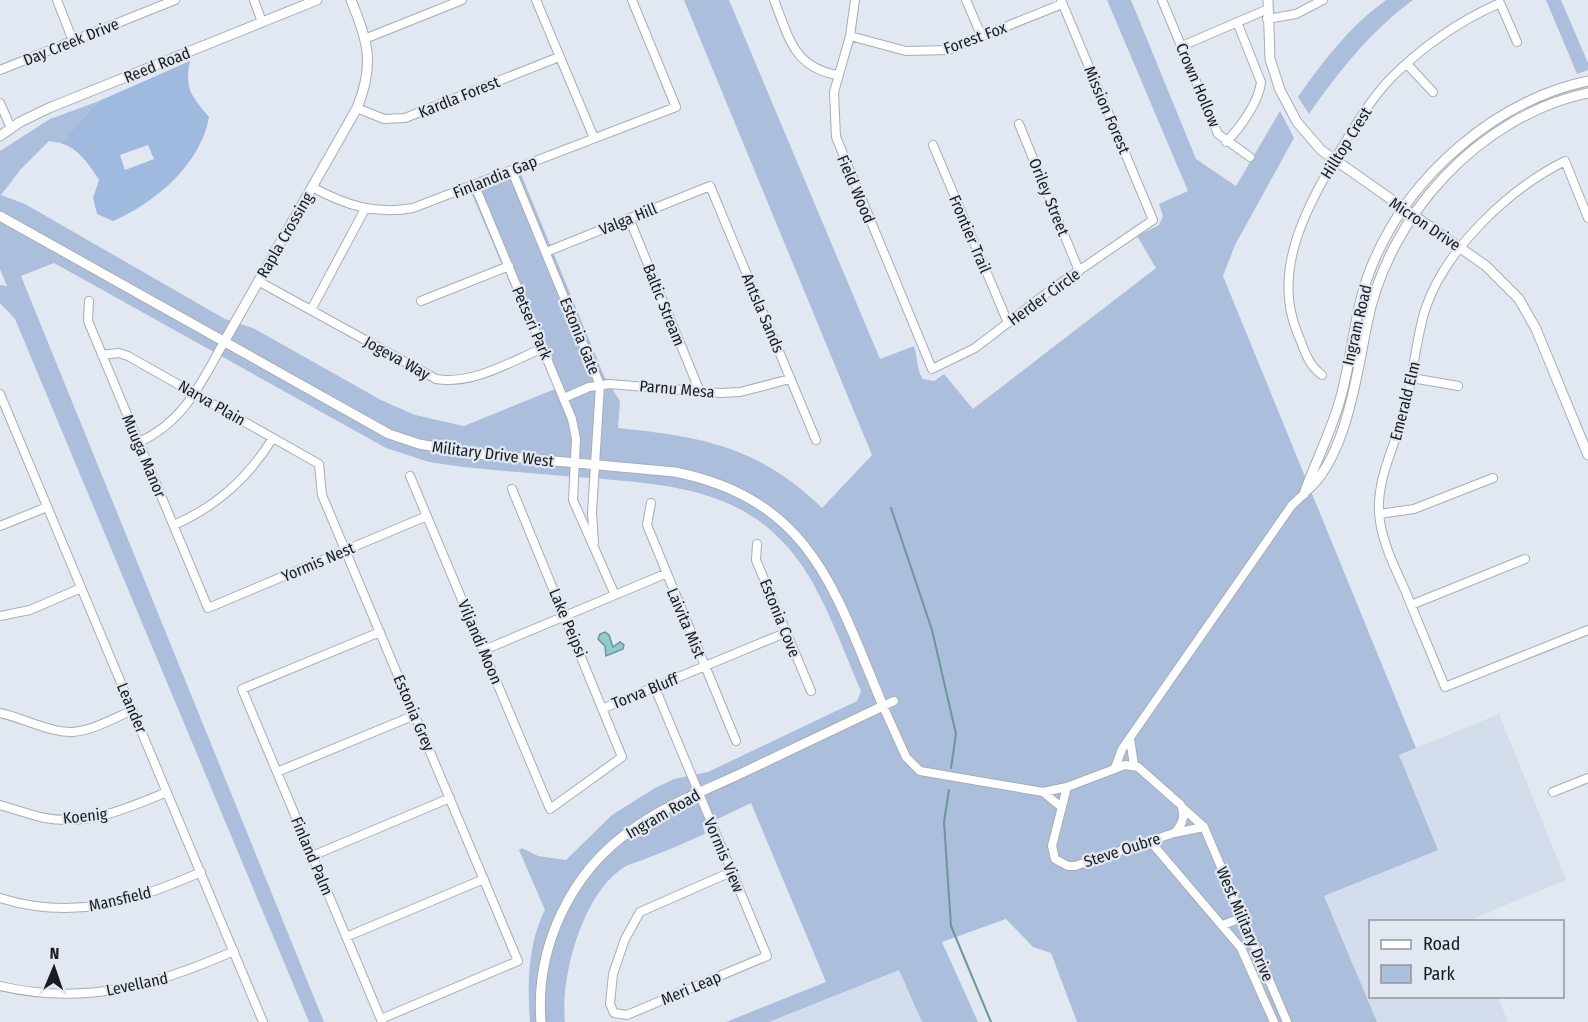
<svg xmlns="http://www.w3.org/2000/svg" width="1588" height="1022" viewBox="0 0 1588 1022" font-family="'Fira Sans Condensed',sans-serif">
<style>
.built{fill:#d3ddec}
.green{fill:#abbfdd}
.forest{fill:#a0b9de;fill-rule:evenodd}
.water{fill:#91cbcc;stroke:#6d9698;stroke-width:1.5}
.lines{fill:none;stroke-linecap:round;stroke-linejoin:round}
.stream{stroke:#6d9698;stroke-width:2}
.minor-casing{stroke:#a7acb5;stroke-width:10}
.tertiary-casing{stroke:#a7acb5;stroke-width:11}
.minor{stroke:#fff;stroke-width:8}
.tertiary{stroke:#fff;stroke-width:9}
.labels{text-anchor:middle;dominant-baseline:central;stroke-width:4.5;stroke-linejoin:round;paint-order:stroke}
.street-label{font-size:16px;fill:#191b1e;stroke:#e2e8f1}
</style>
<rect width="100%" height="100%" fill="#e2e8f1"/>
<path class="built" d="M 1499,714 L 1566,880 L 1467,921 L 1370,922 L 1370,996 L 1498,997 L 1508,1022 L 1377,1022 L 1324,896 L 1437,850 L 1399,755 Z
M 900,969 L 922,1022 L 769,1022 Z"/>
<path class="green" d="M 684,0 L 729,0 L 880,359 L 914,346 C 918,357 916,369 923,379 L 934,381 L 944,374 L 973,409 L 1156,268 L 1137,236 L 1159,225 L 1163,216 L 1159,204 L 1188,191 L 1107,0 L 1131,0 L 1196,159 L 1236,186 L 1280,111 L 1294,138 L 1235,245 L 1223,276 L 1416,748 L 1399,755 L 1438,850 L 1324,896 L 1377,1022 L 1077,1022 L 1051,953 L 1033,947 L 1006,919 L 942,942 L 978,1022 L 922,1022 L 899,970 L 769,1022 L 726,1022 L 826,982 L 751,803 L 703,826 L 705,834 C 685,843 665,851 645,859 C 637,862 626,865 620,870 C 582,898 560,977 565,1022 L 530,1022 C 527,986 528,942 545,910 L 519,850 L 522,848 L 538,856 L 566,860 L 612,815 L 655,788 L 674,779 L 708,772 L 857,701 L 861,691 C 843,650 828,605 803,567 C 751,490 676,485 590,478 C 548,475 505,471 463,467 L 429,462 L 386,448 L 54,263 L 21,276 L 324,1022 L 309,1022 L 15,319 L 0,303 L 0,285 L 7,286 L 0,269 L 0,151 L 50,119 L 99,101 L 60,143 L 49,141 L 21,169 L 1,195 L 25,204 L 225,319 L 253,328 L 381,400 L 415,415 L 464,426 L 555,389 L 471,192 L 521,174 L 604,376 L 620,401 L 618,428 C 703,437 758,446 822,508 L 872,455 Z
M 1386,0 L 1413,0 C 1371,31 1339,71 1309,114 L 1298,97 C 1324,60 1349,27 1386,0 Z
M 1546,0 L 1561,0 L 1588,63 L 1588,70 L 1577,74 Z"/>
<path class="forest" d="M 190,61 C 184,88 192,97 209,117 C 201,164 155,203 113,221 L 97,214 L 93,198 L 99,180 C 90,166 78,147 60,143 L 99,101 ZM 148,145 L 154,159 L 125,170 L 120,155 Z"/>
<path class="water" d="M 605,632 L 609,635 L 613,647 L 620,642 L 624,645 L 623,649 L 606,656 L 605,646 L 598,639 L 600,634 Z"/>
<g class="lines">
<path class="stream" d="M 891,508 L 932,630 L 956,734 L 951,768
M 949,790 L 944,822 L 951,926 L 991,1022"/>
<defs>
<path id="minor" d="M 57,0 L 73,41
M 254,0 L 262,22
M 536,0 L 594,138
M 774,0 C 789,37 793,67 837,75
M 855,0 L 850,36 L 834,92 L 836,137 L 932,369 L 975,348 L 1052,289 L 1153,220 L 1061,0
M 966,0 L 982,37
M 1162,0 L 1218,134 L 1250,157
M 1267,19 L 1296,14 L 1323,0
M 850,36 L 906,51 L 948,50 L 1062,4
M 367,38 L 462,0
M 1182,46 L 1268,9
M 1407,64 L 1433,92
M 0,70 L 175,0
M 0,103 L 11,128
M 357,108 L 384,119 L 405,118 L 559,57
M 1019,124 L 1079,271
M 1226,142 C 1240,128 1259,102 1261,82 L 1237,22
M 933,145 L 1008,323
M 512,171 L 600,385 L 592,513 L 594,542
M 475,186 L 572,419 L 576,439 L 573,500 L 615,595
M 312,187 C 345,205 375,215 413,208 L 676,107 L 632,0
M 629,218 L 700,392
M 1588,218 L 1565,161 C 1509,189 1445,249 1425,310 C 1415,343 1413,379 1404,412 C 1395,446 1377,477 1379,513 C 1381,540 1394,566 1405,590 C 1418,623 1432,655 1445,687 L 1588,630
M 546,252 L 710,186 L 816,440
M 258,281 L 436,379 C 473,385 510,362 543,348
M 89,301 L 88,321 L 208,608 L 427,516
M 421,301 L 509,266
M 311,310 L 365,209
M 102,355 L 119,353 L 128,356 L 319,464 L 322,495 L 518,961 L 381,1019
M 1322,375 C 1307,364 1304,348 1297,332 C 1271,268 1309,203 1341,149 C 1356,124 1371,99 1391,78 C 1423,46 1459,21 1500,3 L 1517,42
M 1412,378 L 1458,386
M 0,394 L 263,1022
M 564,398 L 589,387 L 609,384 L 720,393 L 740,392 L 790,379
M 139,442 C 184,422 201,383 224,342
M 410,476 L 550,809 L 622,757 L 512,489
M 651,503 L 647,525 L 736,741
M 1379,514 L 1414,509 L 1493,478
M 174,525 C 217,506 248,478 273,438
M 0,526 L 47,507
M 757,544 L 756,560 L 811,691
M 1411,605 L 1525,559
M 0,616 L 30,610 L 81,588
M 380,632 L 242,689 L 382,1022
M 484,650 L 665,574
M 655,688 L 767,956 L 627,1015 L 614,1013 L 610,1004 L 613,974 L 625,939 L 640,912 L 731,872
M 894,701 L 883,706 L 906,757 L 920,771 L 1043,792 L 1067,787
M 604,708 L 785,633
M 0,713 C 23,718 48,732 72,732 C 92,731 114,718 133,710
M 1130,739 L 1134,765
M 1125,765 L 1138,767 L 1181,805 C 1186,815 1182,826 1174,833 L 1075,866 L 1068,866 L 1055,859 L 1052,846 L 1067,787 Z
M 1115,768 L 1122,749 L 1292,505 L 1304,494
M 277,772 L 415,715
M 1043,792 L 1060,806
M 1553,792 L 1588,778
M 0,805 C 15,809 30,815 45,818 C 89,826 128,808 167,792
M 1183,808 L 1204,827 L 1287,1022
M 1174,833 L 1204,827
M 1150,841 L 1241,948 L 1274,1022
M 312,856 L 450,798
M 0,898 C 74,921 133,902 201,872
M 1223,925 L 1241,918
M 346,937 L 484,879
M 0,986 C 85,1006 157,985 234,951"/>
<path id="tertiary" d="M 1268,0 L 1270,59 L 1280,90 L 1297,122 L 1321,150 L 1486,266 L 1519,299 L 1536,329 L 1588,455
M 0,136 L 20,122 L 49,108 L 317,0
M 0,216 L 389,434 L 419,444 L 477,454 L 675,472 C 813,500 835,592 883,706 C 836,728 789,751 742,773 C 706,790 666,805 633,829 C 571,871 535,947 541,1022
M 224,342 L 357,108 C 375,64 368,42 351,0
M 1305,492 C 1346,460 1357,373 1367,324 C 1388,216 1479,116 1588,93
M 1304,494 C 1315,463 1331,432 1340,400 C 1353,355 1354,307 1373,263 C 1410,175 1495,101 1588,81"/>
</defs>
<use href="#minor" class="minor-casing"/>
<use href="#tertiary" class="tertiary-casing"/>
<use href="#minor" class="minor"/>
<use href="#tertiary" class="tertiary"/>
</g>
<g class="labels">
<g class="street-label">
<text transform="translate(975 38) rotate(-20)">Forest Fox</text>
<text transform="translate(71 42) rotate(-22)">Day Creek Drive</text>
<text transform="translate(157 65) rotate(-22)">Reed Road</text>
<text transform="translate(1198 85) rotate(67)">Crown Hollow</text>
<text transform="translate(459 97) rotate(-22)">Kardla Forest</text>
<text transform="translate(1107 110) rotate(67)">Mission Forest</text>
<text transform="translate(1346 143) rotate(-58)">Hilltop Crest</text>
<text transform="translate(495 177) rotate(-22)">Finlandia Gap</text>
<text transform="translate(856 189) rotate(67)">Field Wood</text>
<text transform="translate(1049 197) rotate(68)">Oriley Street</text>
<text transform="translate(628 219) rotate(-22)">Valga Hill</text>
<text transform="translate(1425 224) rotate(34)">Micron Drive</text>
<text transform="translate(970 234) rotate(67)">Frontier Trail</text>
<text transform="translate(285 235) rotate(-60)">Rapla Crossing</text>
<text transform="translate(1044 297) rotate(-36)">Herder Circle</text>
<text transform="translate(664 305) rotate(68)">Baltic Stream</text>
<text transform="translate(763 313) rotate(67)">Antsla Sands</text>
<text transform="translate(532 323) rotate(67)">Petseri Park</text>
<text transform="translate(1357 325) rotate(-77)">Ingram Road</text>
<text transform="translate(580 336) rotate(68)">Estonia Gate</text>
<text transform="translate(397 358) rotate(29)">Jogeva Way</text>
<text transform="translate(677 389) rotate(5)">Parnu Mesa</text>
<text transform="translate(1405 401) rotate(-76)">Emerald Elm</text>
<text transform="translate(212 403) rotate(30)">Narva Plain</text>
<text transform="translate(493 454) rotate(7)">Military Drive West</text>
<text transform="translate(144 456) rotate(67)">Muuga Manor</text>
<text transform="translate(318 562) rotate(-23)">Yormis Nest</text>
<text transform="translate(780 618) rotate(68)">Estonia Cove</text>
<text transform="translate(568 623) rotate(67)">Lake Peipsi</text>
<text transform="translate(686 623) rotate(67)">Laivita Mist</text>
<text transform="translate(480 642) rotate(67)">Viljandi Moon</text>
<text transform="translate(645 691) rotate(-22)">Torva Bluff</text>
<text transform="translate(132 708) rotate(67)">Leander</text>
<text transform="translate(414 713) rotate(67)">Estonia Grey</text>
<text transform="translate(663 814) rotate(-30)">Ingram Road</text>
<text transform="translate(85 816) rotate(-6)">Koenig</text>
<text transform="translate(1122 850) rotate(-18)">Steve Oubre</text>
<text transform="translate(724 855) rotate(67)">Vormis View</text>
<text transform="translate(312 856) rotate(67)">Finland Palm</text>
<text transform="translate(120 899) rotate(-13)">Mansfield</text>
<text transform="translate(1245 924) rotate(67)">West Military Drive</text>
<text transform="translate(137 984) rotate(-12)">Levelland</text>
<text transform="translate(691 988) rotate(-23)">Meri Leap</text>
</g>
</g>
<rect x="1369" y="920" width="195" height="78" fill="#e2e8f1" stroke="#92969d" stroke-width="1.5"/>
<rect x="1381" y="940" width="30" height="9" fill="#ffffff" stroke="#92969d" stroke-width="1.5"/>
<text x="1423" y="950" font-size="18" fill="#191b1e">Road</text>
<rect x="1381" y="965" width="30" height="18" fill="#abbfdd" stroke="#92969d" stroke-width="1.5"/>
<text x="1423" y="980" font-size="18" fill="#191b1e">Park</text>
<g transform="translate(54 968) rotate(2)" stroke="#e2e8f1" stroke-width="4.5" paint-order="stroke">
<path d="M0-4.5L10 22L0 15L-10 22Z" fill="#191b1e"/>
<text y="-9" font-size="16" font-weight="bold" text-anchor="middle" fill="#191b1e">N</text>
</g>
</svg>
